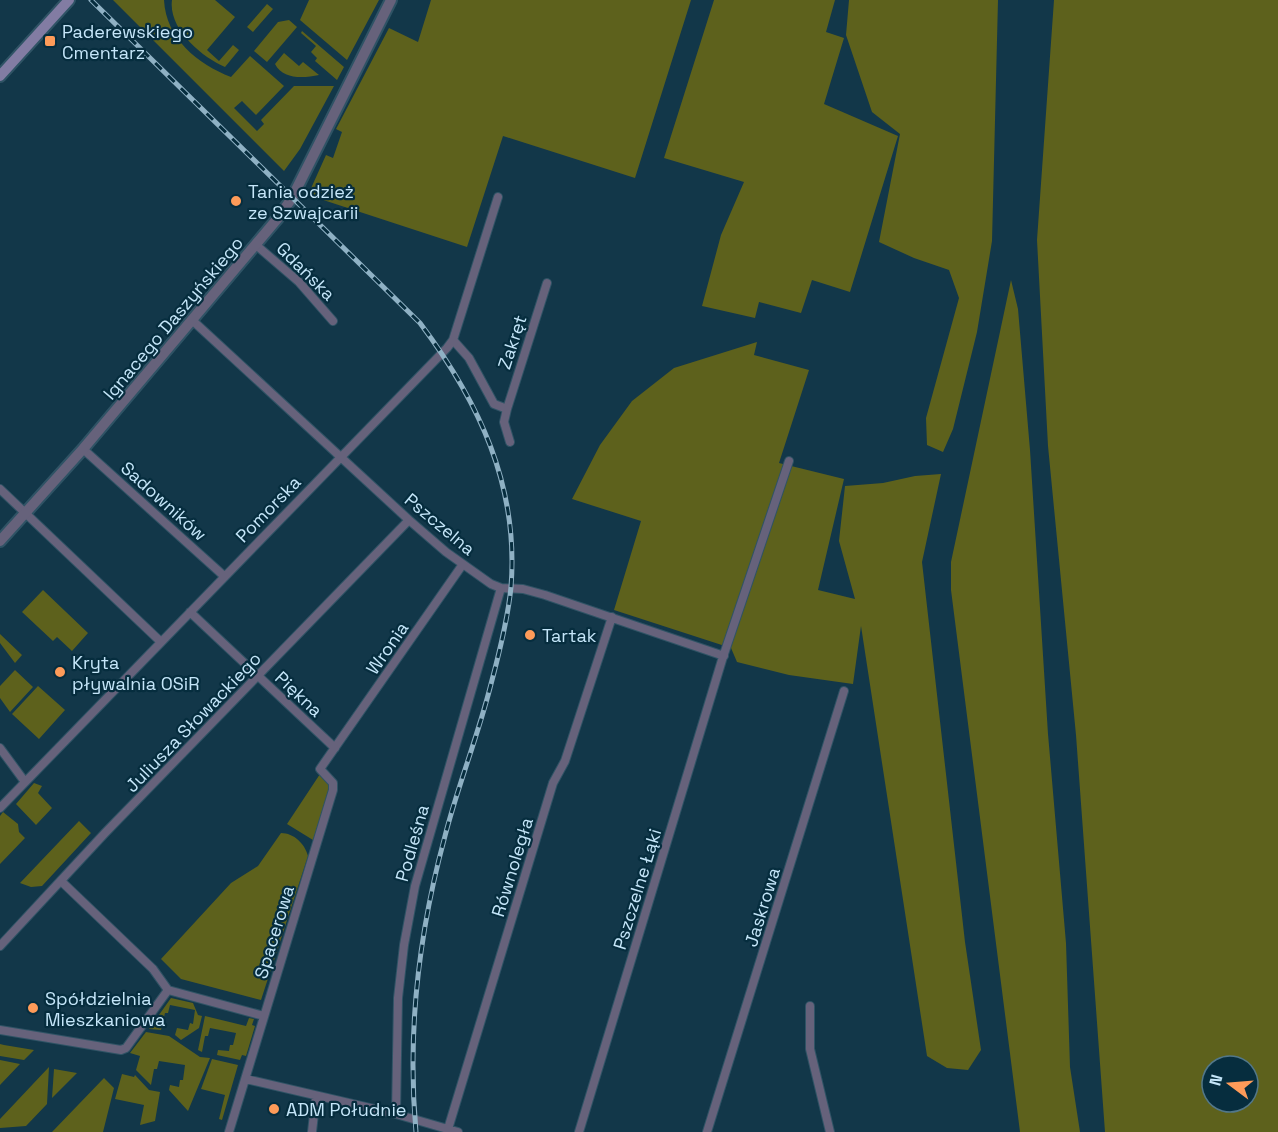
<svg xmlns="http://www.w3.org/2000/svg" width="1278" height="1132" viewBox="0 0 1278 1132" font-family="'Space Grotesk',sans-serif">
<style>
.green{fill:#5d611c;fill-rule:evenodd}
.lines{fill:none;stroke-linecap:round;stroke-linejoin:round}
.minor-casing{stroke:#2f5365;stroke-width:10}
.tertiary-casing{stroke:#2f5365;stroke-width:14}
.secondary-casing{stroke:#2f5365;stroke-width:14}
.minor{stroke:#66627b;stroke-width:8}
.tertiary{stroke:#66627b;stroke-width:10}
.secondary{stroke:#827ca3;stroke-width:10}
.rail-casing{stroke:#8fb1c4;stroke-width:5}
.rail{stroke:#062d3e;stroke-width:3;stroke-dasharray:9;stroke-linecap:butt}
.poi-dot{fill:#fe9b59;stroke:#062d3e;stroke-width:2}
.labels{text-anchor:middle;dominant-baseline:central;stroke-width:4.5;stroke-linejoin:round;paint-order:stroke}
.poi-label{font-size:18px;fill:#c5e6f9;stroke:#062d3e;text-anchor:start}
.street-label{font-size:18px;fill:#c5e6f9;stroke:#062d3e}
</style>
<rect width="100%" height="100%" fill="#123749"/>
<path class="green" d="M 113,0 L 164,0 C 166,39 198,64 231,77 L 250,56 L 284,86 L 256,115 L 242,101 L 234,108 L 257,131 L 264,124 L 261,120 L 294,86 L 334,86 L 300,149 L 284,171 Z
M 172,0 L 215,0 L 235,17 L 207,50 L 219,61 L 233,45 L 239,50 L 225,67 C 202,57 168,29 172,0 Z
M 309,0 L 379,0 L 347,60 L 300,20 Z
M 431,0 L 691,0 L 635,178 L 503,136 L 467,247 L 308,195 L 326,155 L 333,158 L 342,132 L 336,129 L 389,28 L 418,42 Z
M 714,0 L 835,0 L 826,32 L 844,38 L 824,104 L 898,136 L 850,292 L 812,280 L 801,313 L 759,302 L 755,318 L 702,306 L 721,235 L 744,182 L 664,158 Z
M 849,0 L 998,0 L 992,241 L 977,332 L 953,429 L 943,452 L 927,445 L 926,418 L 959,298 L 949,270 L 914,258 L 879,242 L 900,134 L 872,112 L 846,35 Z
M 1054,0 L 1278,0 L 1278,1132 L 1105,1132 L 1076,735 L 1048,446 L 1037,240 ZM 1212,1066 L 1248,1066 L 1248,1102 L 1212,1102 Z
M 267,4 L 273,9 L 253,32 L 247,27 Z
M 289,20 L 297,27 L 267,62 L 254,51 L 278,22 Z
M 302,31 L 344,67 L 337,80 L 315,61 L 317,58 L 311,52 L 316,46 L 301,33 Z
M 284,53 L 299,66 L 303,62 L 319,75 C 304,78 283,80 275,64 Z
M 1011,280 L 1018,309 L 1030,450 L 1048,734 L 1066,943 L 1070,1067 L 1080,1132 L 1020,1132 L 951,590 L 951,562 Z
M 757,342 L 754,355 L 809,370 L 779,463 L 844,479 L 818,590 L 855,599 L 839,541 L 845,486 L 883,483 L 915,476 L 941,474 L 922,562 L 965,942 L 981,1050 L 968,1070 L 947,1068 L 927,1056 L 861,626 L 853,684 L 789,675 L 737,662 L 731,648 L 614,610 L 641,521 L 572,499 L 600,445 L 632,401 L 674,368 Z
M 43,590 L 88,633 L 72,651 L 57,637 L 53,641 L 22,612 Z
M 0,634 L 22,655 L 15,663 L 0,643 Z
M 15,670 L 33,687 L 10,712 L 0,698 L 0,686 Z
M 38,686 L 65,710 L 39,739 L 12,714 Z
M 322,771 L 329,781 L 330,788 L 313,840 L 287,824 Z
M 34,783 L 42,786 L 38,793 L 52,808 L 36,825 L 16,804 Z
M 3,812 L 18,824 L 19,832 L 25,838 L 0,864 L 0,816 Z
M 79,821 L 91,833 L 42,886 L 31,887 L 20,883 Z
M 281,833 C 294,833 305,844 308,856 L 261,1000 L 181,979 L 161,959 L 231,883 L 258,866 Z
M 171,998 L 193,1003 L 198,1015 L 202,1016 L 199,1028 L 181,1040 L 175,1035 L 177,1028 L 188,1030 L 190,1023 L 193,1024 L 195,1010 L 170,1005 L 168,1013 L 165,1013 L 161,1030 L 149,1029 Z
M 205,1016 L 246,1026 L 249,1018 L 254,1019 L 252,1025 L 255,1026 L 246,1056 L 242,1055 L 240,1060 L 217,1055 L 218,1050 L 229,1051 L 230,1045 L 233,1045 L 236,1033 L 210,1028 L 208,1036 L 205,1036 L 202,1052 L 198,1050 Z
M 146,1032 L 169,1036 L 200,1057 L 210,1058 L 188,1111 L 169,1090 L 170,1085 L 179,1087 L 180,1080 L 183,1080 L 185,1065 L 159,1061 L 157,1069 L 154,1069 L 151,1085 L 136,1070 L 140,1056 L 130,1053 Z
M 0,1044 L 4,1045 L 34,1050 L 24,1060 L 0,1056 Z
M 212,1059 L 238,1065 L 222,1120 L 219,1119 L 225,1095 L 201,1089 Z
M 0,1060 L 20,1064 L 0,1085 Z
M 49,1067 L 47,1104 L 26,1126 L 0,1128 L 0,1119 Z
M 54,1069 L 77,1073 L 52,1098 Z
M 122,1074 L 134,1077 L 135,1075 L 149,1090 L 160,1092 L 155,1121 L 140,1125 L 144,1105 L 115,1099 Z
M 104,1078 L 114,1088 L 103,1132 L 52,1132 Z"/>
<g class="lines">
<defs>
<path id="minor" d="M 256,245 L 299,282 L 333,321
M 192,320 L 409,520 L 446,552 L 491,584 L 501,588 L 523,589 L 545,595 L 724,656
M 453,340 L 469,358 L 494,404 L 507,409 L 547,283
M 507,409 L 504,422 L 510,442
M 83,449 L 224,576
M 0,489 L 161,642
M 190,612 L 335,748
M 0,748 L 25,782
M 0,808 L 447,348 L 453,340 L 498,197
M 61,881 L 153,969 L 168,990
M 0,946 L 105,833 L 409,520
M 810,1006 L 810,1049 L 830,1132
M 0,1030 L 121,1050 L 126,1048 L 168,990 L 264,1016
M 246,1079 L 396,1114 L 458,1132
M 396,1114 L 398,998 L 404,945 L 415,886 L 501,588
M 448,1129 L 553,783 L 565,761 L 612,617
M 229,1132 L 333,790 L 333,783 L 320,769 L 463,564
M 312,1132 L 316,1096
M 579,1132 L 722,660 L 789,461
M 707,1132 L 844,691"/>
<path id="tertiary" d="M 0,541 L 83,449 L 278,218 L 292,198 L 391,0"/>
<path id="secondary" d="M 0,76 L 69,0"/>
</defs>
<use href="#minor" class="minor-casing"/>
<use href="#tertiary" class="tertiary-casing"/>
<use href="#secondary" class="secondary-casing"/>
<use href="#minor" class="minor"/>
<use href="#tertiary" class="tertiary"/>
<use href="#secondary" class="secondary"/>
<defs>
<path id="rail" d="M 91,0 L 420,323 C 479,402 519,486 511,587 C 508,618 499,654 491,684 C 478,736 458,785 445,836 C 419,932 407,1033 416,1132"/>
</defs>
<use href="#rail" class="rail-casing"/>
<use href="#rail" class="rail"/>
</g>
<g class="poi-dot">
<rect x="44" y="35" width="12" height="12" rx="3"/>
<circle cx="236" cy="201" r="6"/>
<circle cx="530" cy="635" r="6"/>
<circle cx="60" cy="672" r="6"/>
<circle cx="33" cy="1008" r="6"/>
<circle cx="274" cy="1109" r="6"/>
</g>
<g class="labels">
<g class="poi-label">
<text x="62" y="31">Paderewskiego<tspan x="62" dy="21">Cmentarz</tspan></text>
<text x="248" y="191">Tania odzież<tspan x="248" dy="21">ze Szwajcarii</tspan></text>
<text x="542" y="635">Tartak</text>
<text x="72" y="662">Kryta<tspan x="72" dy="21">pływalnia OSiR</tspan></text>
<text x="45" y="998">Spółdzielnia<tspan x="45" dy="21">Mieszkaniowa</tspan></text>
<text x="286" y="1109">ADM Południe</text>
</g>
<g class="street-label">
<text transform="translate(306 271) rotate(45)">Gdańska</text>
<text transform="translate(173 318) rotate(-50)">Ignacego Daszyńskiego</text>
<text transform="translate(512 342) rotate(-72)">Zakręt</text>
<text transform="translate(164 501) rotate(42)">Sadowników</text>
<text transform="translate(268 509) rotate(-46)">Pomorska</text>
<text transform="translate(440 524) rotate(40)">Pszczelna</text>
<text transform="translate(387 648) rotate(-55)">Wronia</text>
<text transform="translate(299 694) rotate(43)">Piękna</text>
<text transform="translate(193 722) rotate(-46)">Juliusza Słowackiego</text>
<text transform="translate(412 843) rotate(-74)">Podleśna</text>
<text transform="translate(512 867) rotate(-73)">Równoległa</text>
<text transform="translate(637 889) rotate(-73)">Pszczelne Łąki</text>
<text transform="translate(762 907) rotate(-73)">Jaskrowa</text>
<text transform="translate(274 932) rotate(-73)">Spacerowa</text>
</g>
</g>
<g transform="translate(1230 1084) rotate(286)"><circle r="28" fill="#062d3e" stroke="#527789" stroke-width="1.5"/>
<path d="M0-4.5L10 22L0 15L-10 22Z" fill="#fe9b59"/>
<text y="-9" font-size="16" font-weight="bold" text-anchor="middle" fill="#c5e6f9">N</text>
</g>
</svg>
